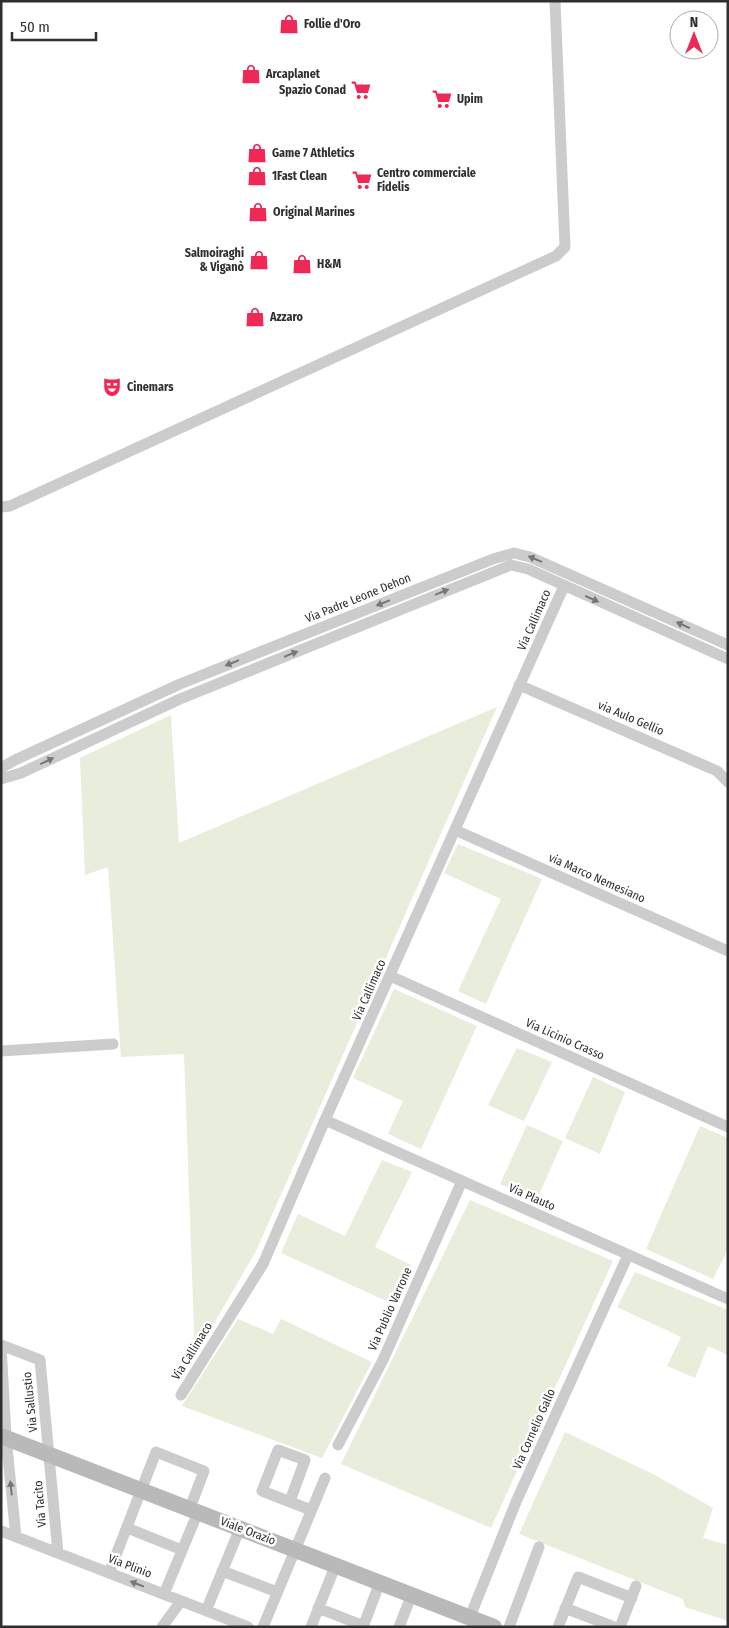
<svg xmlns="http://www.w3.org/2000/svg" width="729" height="1628" viewBox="0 0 729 1628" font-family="'Fira Sans Condensed',sans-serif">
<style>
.green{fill:#e8eddc}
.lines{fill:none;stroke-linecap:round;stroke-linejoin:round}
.street{stroke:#ccc;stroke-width:11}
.secondary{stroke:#b9b9b9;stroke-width:16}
.oneway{fill:#767676}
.labels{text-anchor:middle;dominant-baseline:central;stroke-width:5;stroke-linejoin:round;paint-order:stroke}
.poi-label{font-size:12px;font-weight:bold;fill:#2f2f2f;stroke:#fff;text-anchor:start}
.street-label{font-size:12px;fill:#2f2f2f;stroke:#fff}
</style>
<rect width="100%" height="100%" fill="#fff"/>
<path class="green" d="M 497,707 L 256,1251 L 195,1356 L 184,1054 L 121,1057 L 108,867 L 85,875 L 80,758 L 171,715 L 179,843 Z
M 458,844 L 542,879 L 486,1004 L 458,991 L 501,899 L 444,873 Z
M 394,989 L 477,1026 L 421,1149 L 388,1134 L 403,1101 L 353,1078 Z
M 517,1048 L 552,1062 L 524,1121 L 488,1105 Z
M 593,1077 L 625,1092 L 600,1154 L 565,1138 Z
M 527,1125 L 563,1141 L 536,1201 L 500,1184 Z
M 700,1126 L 728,1138 L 728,1249 L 713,1279 L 646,1249 Z
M 382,1160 L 412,1172 L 375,1247 L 411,1265 L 393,1304 L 281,1253 L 298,1214 L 345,1236 Z
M 470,1200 L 613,1261 L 491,1528 L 341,1464 Z
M 635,1272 L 728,1310 L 728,1355 L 708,1346 L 695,1378 L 667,1366 L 681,1337 L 617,1307 Z
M 238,1319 L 273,1334 L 281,1319 L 372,1362 L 322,1458 L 182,1406 Z
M 565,1432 L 655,1475 L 713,1508 L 703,1538 L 728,1545 L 728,1621 L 685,1607 L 683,1599 L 519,1534 Z"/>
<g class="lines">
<path class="street" d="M 1,507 L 10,506 L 556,256 L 565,247 L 555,1
M 519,685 L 717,771 L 728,782
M 1,768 L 15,760 L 180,684 L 493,559 L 514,553 L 530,557 L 728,645
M 1,779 L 21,773 L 180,699 L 511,565 L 528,569 L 728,659
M 455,830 L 728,951
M 390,976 L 728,1127
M 1,1051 L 113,1044
M 325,1120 L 728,1299
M 1,1345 L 40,1360 L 58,1553
M 1,1345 L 6,1437 L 16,1537
M 181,1395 L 263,1264 L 325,1120 L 564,586
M 338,1445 L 383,1360 L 462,1181
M 290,1501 L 305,1460 L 278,1450 L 262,1491 L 311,1510
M 127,1528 L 182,1550
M 1,1531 L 248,1627
M 222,1571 L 277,1592
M 109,1573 L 156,1452 L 204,1471 L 190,1508
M 164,1594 L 198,1512
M 318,1608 L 364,1626
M 565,1608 L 614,1627
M 206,1611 L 240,1528
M 470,1617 L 516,1502 L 628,1255
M 162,1627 L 181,1601
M 263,1627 L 325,1478
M 311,1627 L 336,1564
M 363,1627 L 380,1582
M 399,1627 L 412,1594
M 509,1627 L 539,1547
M 558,1627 L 578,1577 L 632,1598
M 620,1627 L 636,1586"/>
<path class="secondary" d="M 1,1436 L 494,1627"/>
</g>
<defs><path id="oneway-solid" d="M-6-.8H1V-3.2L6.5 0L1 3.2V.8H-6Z" transform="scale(1.25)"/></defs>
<g class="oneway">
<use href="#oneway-solid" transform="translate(535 559) rotate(-157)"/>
<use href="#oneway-solid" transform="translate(442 592) rotate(-22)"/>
<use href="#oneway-solid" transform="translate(592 599) rotate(24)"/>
<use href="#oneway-solid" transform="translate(383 603) rotate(158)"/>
<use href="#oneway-solid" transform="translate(683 625) rotate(-156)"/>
<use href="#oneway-solid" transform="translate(291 654) rotate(-22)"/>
<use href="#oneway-solid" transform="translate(232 663) rotate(158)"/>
<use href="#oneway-solid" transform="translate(47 761) rotate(-25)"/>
<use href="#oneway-solid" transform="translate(11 1488) rotate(-96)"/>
<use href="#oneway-solid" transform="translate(137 1584) rotate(-159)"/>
</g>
<defs>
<symbol id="shop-bare" viewBox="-9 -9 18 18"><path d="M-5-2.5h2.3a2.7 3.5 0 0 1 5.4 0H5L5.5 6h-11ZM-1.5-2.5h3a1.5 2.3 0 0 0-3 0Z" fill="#ef2956" stroke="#fff" stroke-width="2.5" paint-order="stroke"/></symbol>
<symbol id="supermarket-bare" viewBox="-9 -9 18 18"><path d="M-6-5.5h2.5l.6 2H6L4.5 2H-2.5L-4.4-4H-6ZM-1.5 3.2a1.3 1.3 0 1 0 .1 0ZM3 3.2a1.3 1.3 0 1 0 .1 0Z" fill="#ef2956" stroke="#fff" stroke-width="2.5" paint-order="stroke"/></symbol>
<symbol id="theatre-bare" viewBox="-9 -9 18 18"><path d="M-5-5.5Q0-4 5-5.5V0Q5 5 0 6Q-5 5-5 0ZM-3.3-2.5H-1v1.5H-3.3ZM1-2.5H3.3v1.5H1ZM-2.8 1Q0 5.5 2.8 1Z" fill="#ef2956" stroke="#fff" stroke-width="2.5" paint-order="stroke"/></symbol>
</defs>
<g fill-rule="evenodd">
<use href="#shop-bare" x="275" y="10" width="28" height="28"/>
<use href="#shop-bare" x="237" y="60" width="28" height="28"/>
<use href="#supermarket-bare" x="347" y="76" width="28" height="28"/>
<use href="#supermarket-bare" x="428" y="85" width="28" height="28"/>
<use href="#shop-bare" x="243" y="139" width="28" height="28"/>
<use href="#shop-bare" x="243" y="162" width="28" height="28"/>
<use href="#supermarket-bare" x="348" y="166" width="28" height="28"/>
<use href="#shop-bare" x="244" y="198" width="28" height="28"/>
<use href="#shop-bare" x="245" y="246" width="28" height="28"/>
<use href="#shop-bare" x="288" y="250" width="28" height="28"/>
<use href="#shop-bare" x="241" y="303" width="28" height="28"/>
<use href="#theatre-bare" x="98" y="373" width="28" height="28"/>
</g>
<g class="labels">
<g class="poi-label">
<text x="304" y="24">Follie d'Oro</text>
<text x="266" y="74">Arcaplanet</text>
<text x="346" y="90" text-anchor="end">Spazio Conad</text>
<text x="457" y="99">Upim</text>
<text x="272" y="153">Game 7 Athletics</text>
<text x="377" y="173">Centro commerciale<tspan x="377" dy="14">Fidelis</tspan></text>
<text x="272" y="176">1Fast Clean</text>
<text x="273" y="212">Original Marines</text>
<text x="244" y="253" text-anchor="end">Salmoiraghi<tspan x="244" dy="14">&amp; Viganò</tspan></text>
<text x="317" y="264">H&amp;M</text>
<text x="270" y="317">Azzaro</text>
<text x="127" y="387">Cinemars</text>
</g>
<g class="street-label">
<text transform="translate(358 598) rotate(-22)">Via Padre Leone Dehon</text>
<text transform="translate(534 620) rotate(-66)">Via Callimaco</text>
<text transform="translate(631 718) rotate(23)">via Aulo Gellio</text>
<text transform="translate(597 878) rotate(24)">via Marco Nemesiano</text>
<text transform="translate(369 990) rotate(-66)">Via Callimaco</text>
<text transform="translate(565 1039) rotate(24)">Via Licinio Crasso</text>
<text transform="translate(532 1197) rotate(24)">Via Plauto</text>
<text transform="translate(390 1309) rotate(-66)">Via Publio Varrone</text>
<text transform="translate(192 1351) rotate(-58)">Via Callimaco</text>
<text transform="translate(30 1402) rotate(-96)">Via Sallustio</text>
<text transform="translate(534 1429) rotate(-66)">Via Cornelio Gallo</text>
<text transform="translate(40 1504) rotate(-95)">Via Tacito</text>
<text transform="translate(248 1531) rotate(21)">Viale Orazio</text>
<text transform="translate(130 1566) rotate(21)">Via Plinio</text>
</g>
</g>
<rect width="729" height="1628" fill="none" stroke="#2f2f2f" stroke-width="5"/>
<g transform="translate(694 35)"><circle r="24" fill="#ffffff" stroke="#acacac"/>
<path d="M0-4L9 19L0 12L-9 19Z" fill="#ef2956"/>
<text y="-8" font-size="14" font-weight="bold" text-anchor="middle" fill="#2f2f2f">N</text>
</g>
<path d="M12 32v8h84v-8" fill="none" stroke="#2f2f2f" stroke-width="2.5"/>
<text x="20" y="32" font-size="15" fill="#2f2f2f" stroke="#ffffff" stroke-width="4" paint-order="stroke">50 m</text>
</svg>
